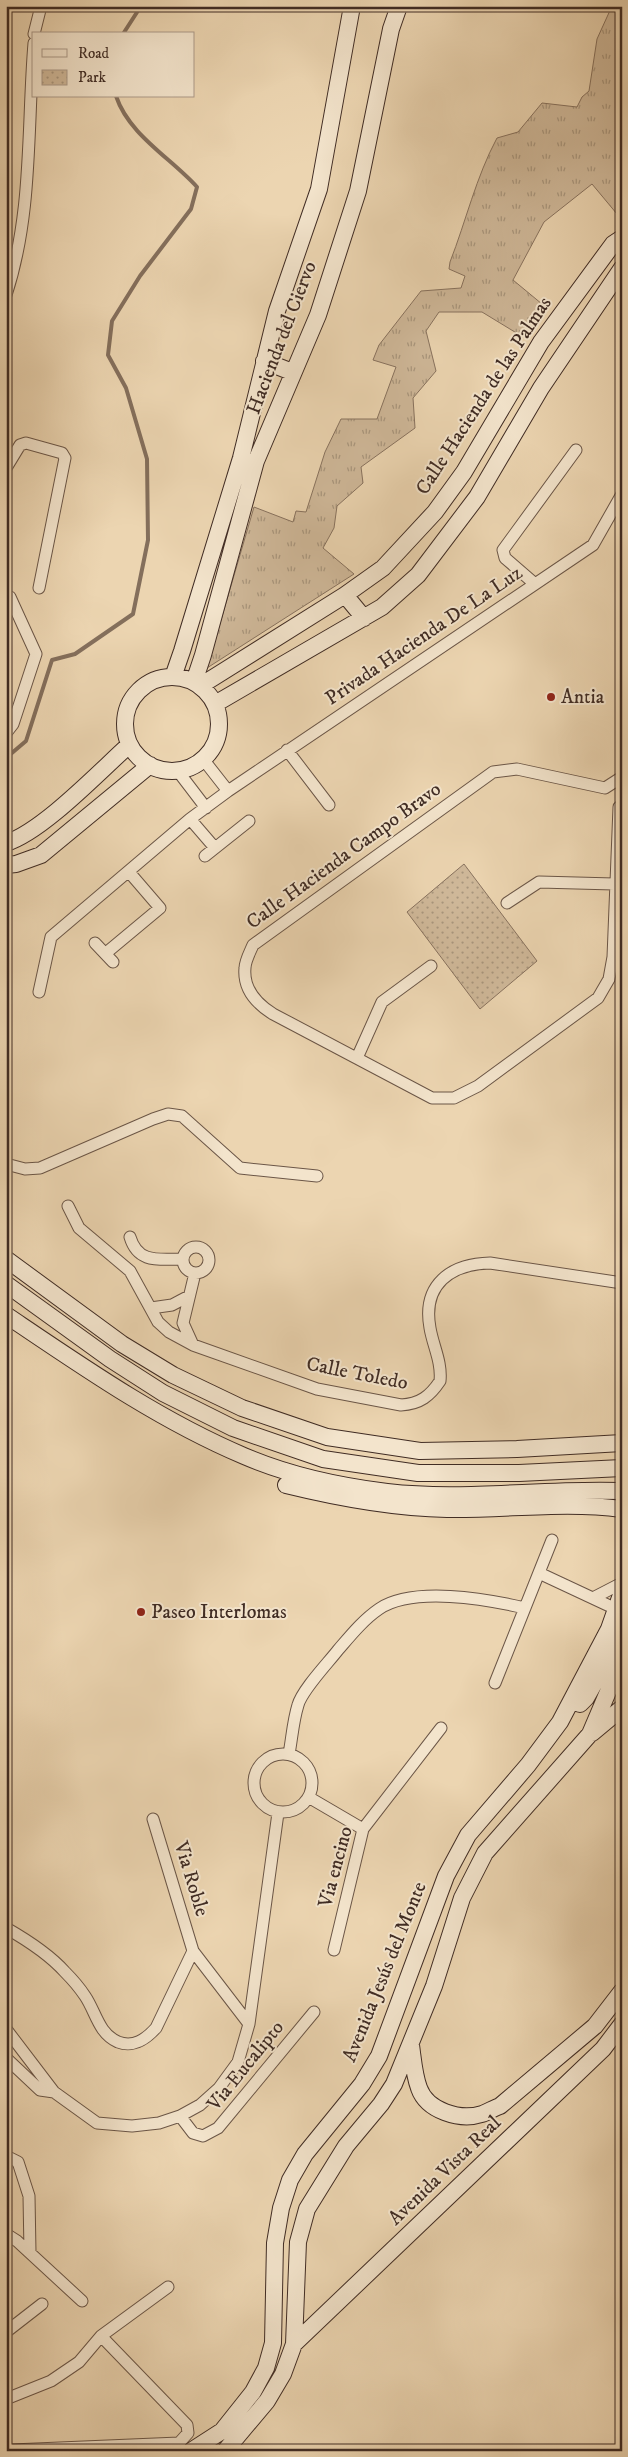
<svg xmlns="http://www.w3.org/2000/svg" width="628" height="2457" viewBox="0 0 628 2457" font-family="'IM FELL DW Pica',serif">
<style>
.grass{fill:url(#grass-tufts);stroke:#88725e}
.park{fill:url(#park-dots);stroke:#88725e}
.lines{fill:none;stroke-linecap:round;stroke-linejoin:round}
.stream{stroke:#846f5c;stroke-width:4}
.street-casing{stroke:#6b5647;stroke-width:13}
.secondary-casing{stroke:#402c24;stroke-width:18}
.street{stroke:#f3e4cc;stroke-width:11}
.secondary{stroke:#f3e4cc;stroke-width:16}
.poi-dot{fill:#8f2418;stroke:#f3e4cc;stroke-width:2}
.labels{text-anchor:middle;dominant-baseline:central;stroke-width:4;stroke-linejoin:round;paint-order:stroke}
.street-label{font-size:20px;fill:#402c24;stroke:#f3e4cc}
.poi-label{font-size:20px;fill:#402c24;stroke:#f3e4cc;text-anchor:start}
</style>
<defs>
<pattern id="grass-tufts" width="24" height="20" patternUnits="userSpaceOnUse" patternTransform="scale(1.25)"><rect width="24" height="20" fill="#cfb899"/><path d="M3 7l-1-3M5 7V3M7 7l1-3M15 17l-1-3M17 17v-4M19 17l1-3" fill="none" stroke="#a9967d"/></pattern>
<pattern id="park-dots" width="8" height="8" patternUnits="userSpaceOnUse" patternTransform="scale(1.25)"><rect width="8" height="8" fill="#cfb899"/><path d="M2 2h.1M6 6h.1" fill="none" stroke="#a9967d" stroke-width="1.8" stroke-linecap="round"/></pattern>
</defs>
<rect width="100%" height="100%" fill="#ecd5b1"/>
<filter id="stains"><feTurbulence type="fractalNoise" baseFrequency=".004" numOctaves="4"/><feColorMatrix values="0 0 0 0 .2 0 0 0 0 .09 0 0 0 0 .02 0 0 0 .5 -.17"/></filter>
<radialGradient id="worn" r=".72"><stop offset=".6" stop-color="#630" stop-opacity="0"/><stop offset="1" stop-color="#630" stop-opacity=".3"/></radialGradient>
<path class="grass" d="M 612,6 L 622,6 L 622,220 L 592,184 L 544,222 L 513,280 L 542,304 L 523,337 L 482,312 L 439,312 L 426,331 L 436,371 L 413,398 L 415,428 L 361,467 L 363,483 L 337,506 L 334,528 L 323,548 L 354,574 L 207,668 L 254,507 L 293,522 L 296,511 L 306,512 L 325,452 L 341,419 L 377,419 L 396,367 L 373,360 L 379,345 L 421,291 L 461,288 L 465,276 L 449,269 L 450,262 C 466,221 476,177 497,138 L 518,132 L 542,103 L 577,107 L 582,97 L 589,91 L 597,39 Z"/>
<path class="park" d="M 464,864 L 537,961 L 480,1009 L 407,912 Z"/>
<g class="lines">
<path class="stream" d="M 123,34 L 141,6
M 6,758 L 26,741 L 52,660 L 75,654 L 133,614 L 148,540 L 147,459 L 126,388 L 108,355 L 112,321 L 140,276 L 191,209 L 197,187 C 171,158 129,135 116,96"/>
<defs>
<path id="street" d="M 34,34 L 41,6
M 6,295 C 33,213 27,127 34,43
M 6,468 L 20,445 L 26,443 L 62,453 L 65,458 L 39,588
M 535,584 L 505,558 L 503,550 L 576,450
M 6,595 L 10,597 L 36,654 L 13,724 L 6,733
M 287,750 L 329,805
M 203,759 L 228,791
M 177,770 L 206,808
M 622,777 L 605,788 L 517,769 L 493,772 L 253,945 C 250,952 245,961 245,968 C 243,989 257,1004 273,1014 L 432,1098 L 454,1098 L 478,1086 L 598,998 L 609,979 L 613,957 L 619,807 L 622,805
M 190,819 L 215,848
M 205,856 L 249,821
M 507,903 L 539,882 L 614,884
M 95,943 L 113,962
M 106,953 L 160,908 L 129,872
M 39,992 L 51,937 L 190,819 L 228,791 L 593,545 L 622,494
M 357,1058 L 382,1002 L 431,966
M 6,1164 L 25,1169 L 40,1168 L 153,1119 L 168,1114 L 182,1116 L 240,1168 L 317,1176
M 68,1206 L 79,1228 L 130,1271 L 158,1322 L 169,1332 L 193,1345 L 317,1389 L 401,1405 C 420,1404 430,1396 440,1381 C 442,1362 433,1346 430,1328 C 422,1284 451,1264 490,1263 L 622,1283
M 130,1237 C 138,1264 159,1259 183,1259
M183 1260a13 13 0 1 1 26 0a13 13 0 1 1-26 0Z
M 151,1308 L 172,1305 L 189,1296
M 193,1345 L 183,1323 L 195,1273
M 539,1573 L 616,1609
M 593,1598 L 622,1583
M 495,1683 L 552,1540
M254 1783a29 29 0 1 1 58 0a29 29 0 1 1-58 0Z
M 289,1754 C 292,1738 293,1721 298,1705 C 302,1690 328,1663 338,1650 C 351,1635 363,1620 379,1609 C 413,1586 486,1599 525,1608
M 310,1798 L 363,1829
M 153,1819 L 193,1951 L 249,2024
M 6,1928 C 27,1940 49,1954 65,1972 C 72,1979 79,1987 85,1996 C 96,2012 98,2033 118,2042 C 134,2048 146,2039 156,2028 L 193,1951
M 334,1950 L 363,1829 L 441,1728
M 6,2029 L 54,2092 L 97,2123 L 132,2126 L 159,2123 L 180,2116 L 200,2105 L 219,2088 L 238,2062 L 249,2024 L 278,1813
M 6,2058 L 40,2090 L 54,2092
M 180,2116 L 193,2133 L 203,2136 L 218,2128 L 314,2012
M 6,2156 L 18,2162 L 29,2196 L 30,2252
M 6,2234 L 17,2241 L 82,2301
M 6,2332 L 42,2304
M 6,2399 L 51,2381 L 79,2362 L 101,2336 L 168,2287
M 12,2450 L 179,2443 L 188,2433 L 187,2425 L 101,2336"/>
<path id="secondary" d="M 264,361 L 292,372
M 345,595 L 364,618
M 173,677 L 182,651 L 241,458 L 277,311 L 319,189 L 352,6
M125 724a47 47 0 1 1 94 0a47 47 0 1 1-94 0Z
M 194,682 L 203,655 L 256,461 L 318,315 L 358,191 L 391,29 L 399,6
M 200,686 L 345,595 L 383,568 L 435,512 L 464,472 L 541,342 L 613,244 L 622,238
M 215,704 L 382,607 L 418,575 L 477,497 L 541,388 L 622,268
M 6,843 C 42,832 99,772 129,745
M 6,865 L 16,864 L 41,855 L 150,765
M 6,1259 L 122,1344 L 173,1375 L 242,1408 L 327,1437 L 420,1451 L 517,1449 L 622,1443
M 6,1284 L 110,1359 L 163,1393 L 233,1428 L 323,1459 L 418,1473 L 519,1473 L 622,1468
M 6,1315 C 83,1367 159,1420 244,1456 C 288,1475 339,1486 387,1492 C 465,1501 543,1488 622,1491
M 286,1485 C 339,1498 392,1508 447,1509 C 506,1510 564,1501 622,1509
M 580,1704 L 586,1698 L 622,1634
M 592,1733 L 622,1708
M 411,2045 C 413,2059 414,2075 419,2088 C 427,2111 460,2121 482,2114 C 488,2112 494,2108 500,2106 L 595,2026 L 622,1991
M 294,2344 L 603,2049 L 622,2024
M 191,2451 L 222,2431 L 253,2392 L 266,2368 L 273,2343 L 275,2243 L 281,2208 L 290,2180 L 305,2154 L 362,2084 L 379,2056 L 446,1876 L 468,1835 L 528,1765 L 560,1722 L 609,1629 L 622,1592
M 225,2451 L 267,2401 L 283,2374 L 294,2344 L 298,2242 L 307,2209 L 346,2146 L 381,2104 L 394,2084 L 434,1986 L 462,1898 L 485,1853 L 590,1734 L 622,1659"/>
</defs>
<use href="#street" class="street-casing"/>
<use href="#secondary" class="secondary-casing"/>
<use href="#street" class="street"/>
<use href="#secondary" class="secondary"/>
</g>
<g class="poi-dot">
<circle cx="551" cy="697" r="5"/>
<circle cx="141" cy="1612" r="5"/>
</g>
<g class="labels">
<g class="street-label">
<text transform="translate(282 338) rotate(-69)">Hacienda del Ciervo</text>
<text transform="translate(484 396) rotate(-57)">Calle Hacienda de las Palmas</text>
<text transform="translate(424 636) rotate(-34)">Privada Hacienda De La Luz</text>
<text transform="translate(344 856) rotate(-36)">Calle Hacienda Campo Bravo</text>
<text transform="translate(357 1374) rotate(11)">Calle Toledo</text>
<text transform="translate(336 1867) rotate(-75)">Via encino</text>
<text transform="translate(191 1879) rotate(73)">Via Roble</text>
<text transform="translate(385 1972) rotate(-68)">Avenida Jesús del Monte</text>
<text transform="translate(246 2066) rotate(-51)">Via Eucalipto</text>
<text transform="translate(445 2171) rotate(-44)">Avenida Vista Real</text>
</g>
<g class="poi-label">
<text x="561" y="697">Antia</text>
<text x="151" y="1612">Paseo Interlomas</text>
</g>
</g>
<rect width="628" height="2457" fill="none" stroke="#ecd5b1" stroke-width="25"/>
<rect x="8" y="8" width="613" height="2442" fill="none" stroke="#402c24" stroke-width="2.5"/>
<rect x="12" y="12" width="603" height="2432" fill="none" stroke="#402c24"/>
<rect x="32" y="32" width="162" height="65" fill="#f3e4cc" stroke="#ab9a89"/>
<rect x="42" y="49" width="25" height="8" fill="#f3e4cc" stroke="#ab9a89"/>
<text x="78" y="58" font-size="15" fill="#402c24">Road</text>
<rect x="42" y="70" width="25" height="15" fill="url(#park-dots)" stroke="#ab9a89"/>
<text x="78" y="82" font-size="15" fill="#402c24">Park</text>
<rect width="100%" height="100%" filter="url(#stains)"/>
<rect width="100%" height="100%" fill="url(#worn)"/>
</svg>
